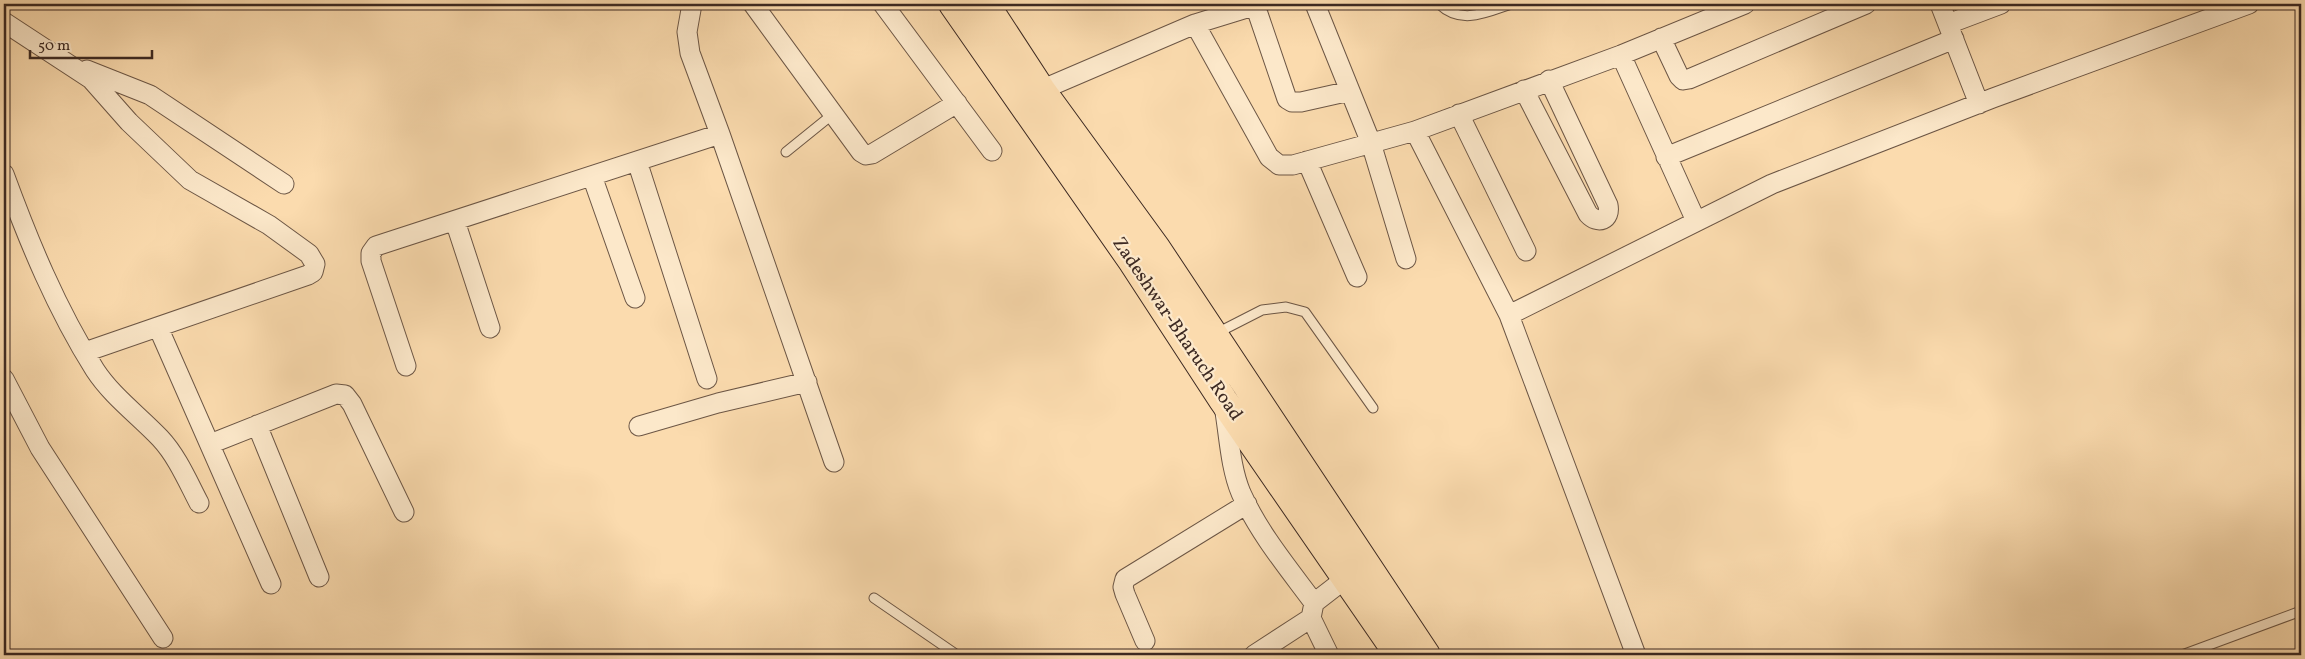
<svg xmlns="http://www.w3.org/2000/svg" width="2305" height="659" viewBox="0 0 2305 659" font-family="Vollkorn,serif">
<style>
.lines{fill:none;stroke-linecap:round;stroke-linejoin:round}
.lane-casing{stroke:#6c5645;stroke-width:11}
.street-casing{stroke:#6c5645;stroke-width:21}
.primary-casing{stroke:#3c2922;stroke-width:30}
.lane{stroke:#fce8ca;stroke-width:9}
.street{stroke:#fce8ca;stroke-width:19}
.primary{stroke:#fbdbae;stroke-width:28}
.labels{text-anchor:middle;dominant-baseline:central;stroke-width:4.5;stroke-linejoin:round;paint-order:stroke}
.street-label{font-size:19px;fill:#3c2922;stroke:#fce8ca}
</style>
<rect width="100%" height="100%" fill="#fbdbae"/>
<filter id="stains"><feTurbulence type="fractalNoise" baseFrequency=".004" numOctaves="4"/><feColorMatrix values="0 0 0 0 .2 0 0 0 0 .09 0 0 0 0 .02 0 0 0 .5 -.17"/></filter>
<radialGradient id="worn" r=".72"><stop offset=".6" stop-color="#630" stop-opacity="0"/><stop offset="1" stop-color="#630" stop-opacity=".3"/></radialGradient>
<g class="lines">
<defs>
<path id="lane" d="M 1439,4 C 1461,25 1485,13 1511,4
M 786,152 L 833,114
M 1215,334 L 1262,310 L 1286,307 L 1305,312 L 1373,408
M 874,598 L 957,655
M 2182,655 L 2301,611"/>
<path id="street" d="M 692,4 L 687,32 L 690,53 L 720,134 L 834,462
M 753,4 L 861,152 L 866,155 L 872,154 L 957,103
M 883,4 L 992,151
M 1315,4 L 1371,143 L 1406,259
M 1940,4 L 1979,104
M 1255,5 L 1287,99 L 1292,102 L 1301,102 L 1350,91
M 4,22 L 91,79 L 129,122 L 190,180 L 269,225 L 309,254 L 315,264 L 313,272 L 308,275 L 85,352
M 1195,24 L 1269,157 L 1279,165 L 1293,165 L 1415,131 L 1621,55 L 1745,4
M 1948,24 L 2001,4
M 1661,38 L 1679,76 L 1683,80 L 1689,79 L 1866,4
M 1621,55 L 1696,221
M 87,70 L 150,95 L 284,184
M 1041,90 L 1195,24 L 1260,4
M 1524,90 L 1588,214 C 1598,225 1611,220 1608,205 L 1549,80
M 1459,114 L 1526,251
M 1415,131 L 1509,315 L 1636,655
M 1666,157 L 1954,39
M 637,161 L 707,379
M 1307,161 L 1357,277
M 4,174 C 29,242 56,308 95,370 C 112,396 138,415 160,438 C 177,456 188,482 199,503
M 592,176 L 635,298
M 455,221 L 490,328
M 1509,315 L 1772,184 L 1993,98 L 2249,4
M 158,327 L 271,584
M 406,366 L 371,261 L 371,253 L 376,246 L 720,134
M 4,379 L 40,448 L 163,638
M 1224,406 C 1229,434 1230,467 1241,493 C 1259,533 1288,568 1314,603
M 257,425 L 319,577
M 639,426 L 718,403 L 807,382
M 210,444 L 336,394 L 345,395 L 352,404 L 404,512
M 1145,641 L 1125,594 L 1123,587 L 1125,579 L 1247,504
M 1254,655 L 1311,618
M 1329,655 L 1311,618 L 1314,603 L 1345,579"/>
<path id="primary" d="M 953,4 L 1133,262 L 1223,400 L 1399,655
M 985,4 L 1041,90 L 1156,248 L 1426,655"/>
</defs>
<use href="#lane" class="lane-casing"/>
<use href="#street" class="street-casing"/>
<use href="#primary" class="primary-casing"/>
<use href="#lane" class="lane"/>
<use href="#street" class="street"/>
<use href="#primary" class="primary"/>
</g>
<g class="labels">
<g class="street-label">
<text transform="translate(1177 329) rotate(56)">Zadeshwar-Bharuch Road</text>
</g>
</g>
<rect width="2305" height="659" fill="none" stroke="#fbdbae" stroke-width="20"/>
<rect x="5" y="5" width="2295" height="649" fill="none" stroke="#3c2922" stroke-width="2.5"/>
<rect x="10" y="10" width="2285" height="639" fill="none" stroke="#3c2922"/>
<path d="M30 50v8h122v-8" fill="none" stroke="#3c2922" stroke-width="2.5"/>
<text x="38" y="50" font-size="15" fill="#3c2922" stroke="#fce8ca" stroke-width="4" paint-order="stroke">50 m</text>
<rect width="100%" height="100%" filter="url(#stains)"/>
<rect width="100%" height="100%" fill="url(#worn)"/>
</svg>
